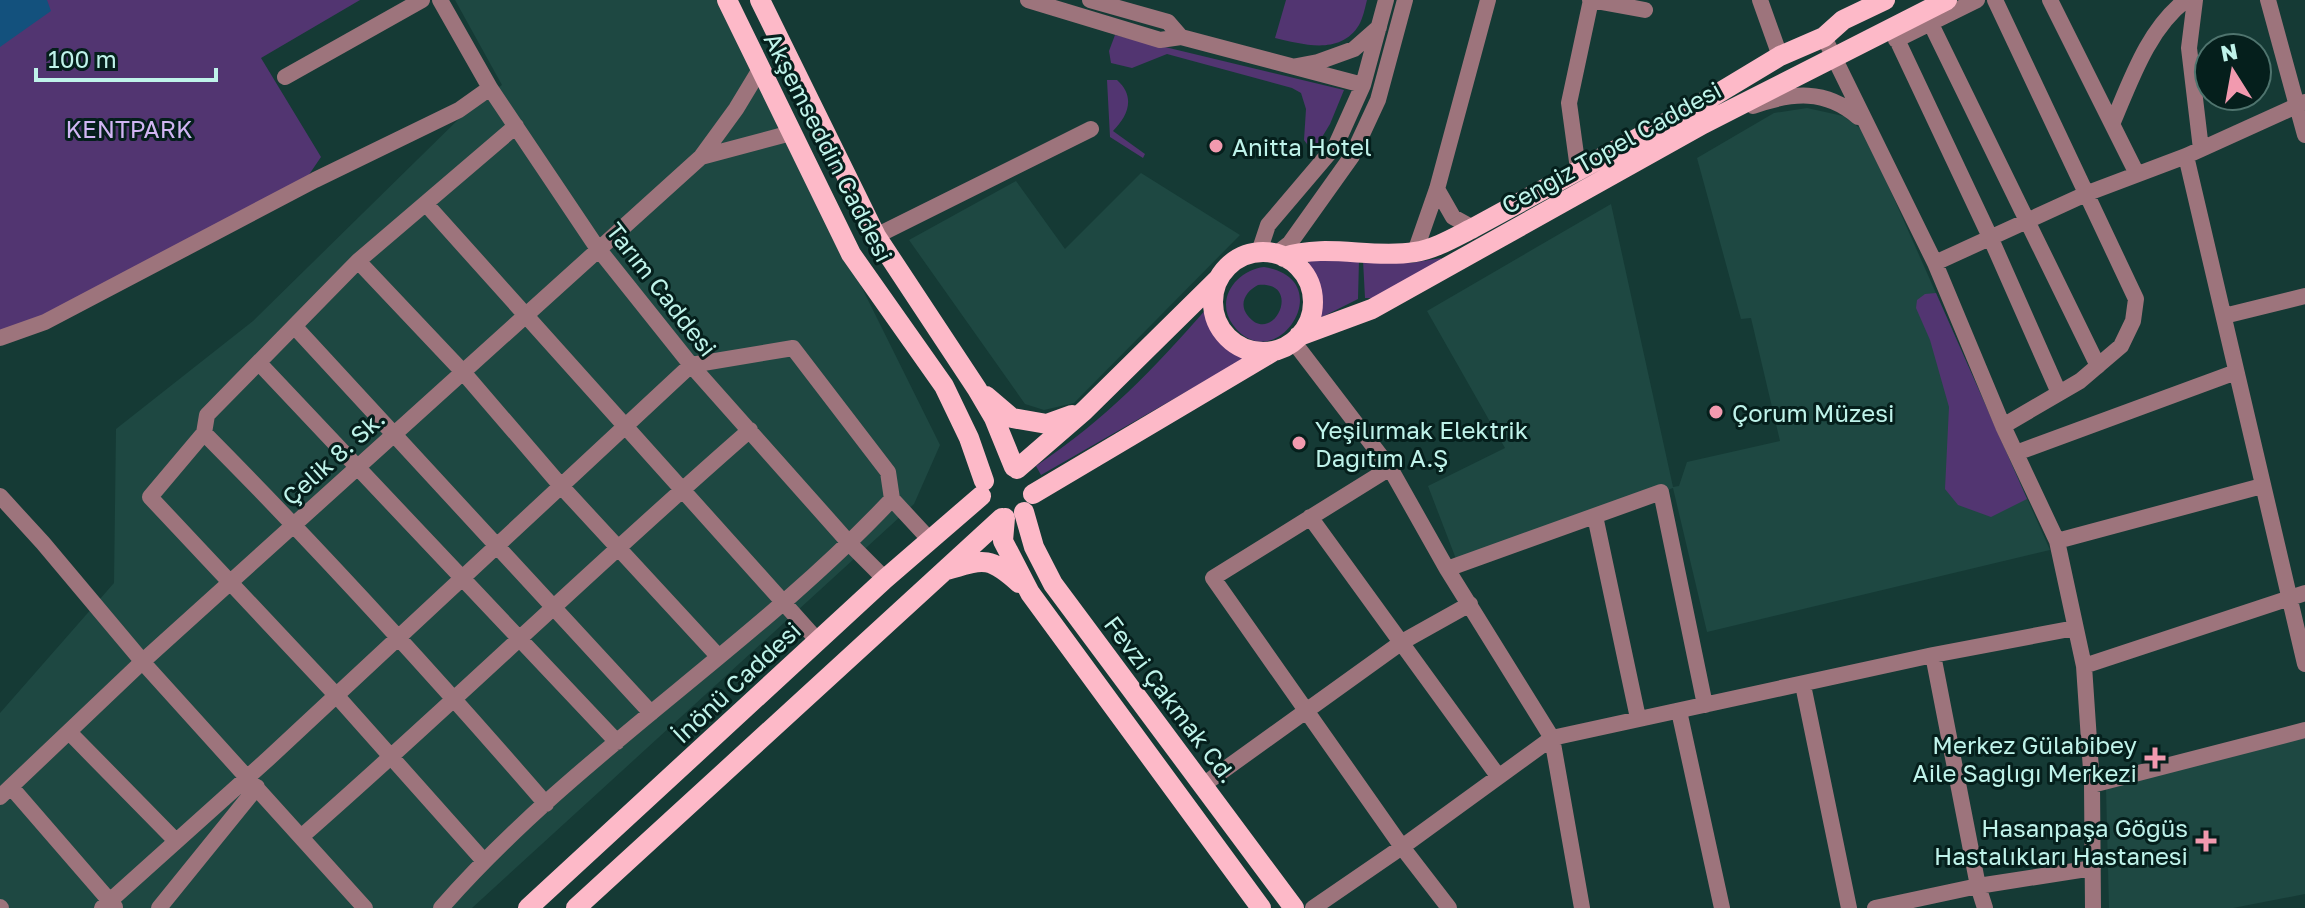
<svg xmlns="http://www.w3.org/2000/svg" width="2305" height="908" viewBox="0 0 2305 908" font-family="'Golos Text',sans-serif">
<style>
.built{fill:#1e4842}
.green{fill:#523571;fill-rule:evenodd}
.water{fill:#13517d}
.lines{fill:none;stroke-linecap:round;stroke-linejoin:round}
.minor{stroke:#9d747c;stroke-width:16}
.major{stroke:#fdb9c8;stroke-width:20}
.poi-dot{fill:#f29aaf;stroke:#051f1c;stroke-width:3}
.labels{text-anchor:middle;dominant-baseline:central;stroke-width:6;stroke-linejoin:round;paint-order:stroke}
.park-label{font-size:24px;fill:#d1b6f3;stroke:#051f1c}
.poi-label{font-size:24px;fill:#bff3ea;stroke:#051f1c;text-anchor:start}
.street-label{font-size:24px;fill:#bff3ea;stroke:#051f1c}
</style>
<rect width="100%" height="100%" fill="#153a35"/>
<path class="built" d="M 455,0 L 719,0 L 940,445 L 914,504 L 472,908 L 0,908 L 0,713 L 114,583 L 116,429 L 253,321 L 472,106 L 502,85 Z
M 1807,108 L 1843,116 L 1864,131 L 2050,550 L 1707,632 L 1673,488 L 1456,559 L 1428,486 L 1505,448 L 1427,311 L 1611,204 L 1673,487 L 1679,486 L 1687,462 L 1780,441 L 1751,318 L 1741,319 L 1697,158 L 1774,113 Z
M 1141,173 L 1240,235 L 1074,403 L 1044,410 L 1025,404 L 909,240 L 1016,181 L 1065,249 Z
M 2305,736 L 2305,894 L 2233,908 L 2109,908 L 2106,788 Z"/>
<path class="green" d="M 0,0 L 360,0 L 261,58 L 321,157 L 306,179 L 28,324 L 0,334 Z
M 1286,0 L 1367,0 C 1365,8 1363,18 1359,25 C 1340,56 1302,44 1275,38 Z
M 1115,35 L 1344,90 L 1330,124 L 1313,152 L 1304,140 L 1306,109 L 1301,93 L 1292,88 L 1167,54 L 1132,68 L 1111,63 L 1109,51 Z
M 1107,80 L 1117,80 C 1136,97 1128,116 1113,131 L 1145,154 L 1143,158 L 1110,137 Z
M 1441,258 L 1442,262 L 1380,298 L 1365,298 L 1363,260 L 1411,263 Z
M 1308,259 L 1359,260 L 1358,299 L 1318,319 L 1317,295 Z
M 1264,267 C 1342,279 1275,381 1233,325 C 1214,299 1237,270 1264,267 ZM 1258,285 C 1304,281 1273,347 1248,316 C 1238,304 1246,291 1258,285 Z
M 1936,293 L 2027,499 L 1991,517 L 1958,505 L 1945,489 L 1949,407 L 1930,340 L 1916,308 L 1917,300 L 1925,294 Z
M 1208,307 C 1216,330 1225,344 1245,358 L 1041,475 L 1036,466 C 1107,418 1152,371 1208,307 Z"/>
<path class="water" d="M 0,0 L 47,0 L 51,11 L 0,47 Z"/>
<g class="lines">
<path class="minor" d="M 440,0 L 490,88 L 596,246 L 691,365 L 850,544 L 885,579
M 1028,0 L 1160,40 L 1181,37 L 1363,85
M 1090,0 L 1168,22 L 1181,37
M 1590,0 L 1645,10
M 1760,0 L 1780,56
M 1995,0 L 2136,299 L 2133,321 L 2121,346 L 2080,381 L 2003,426
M 2050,0 L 2137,174
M 2195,0 L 2189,48 L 2201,149
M 2268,0 L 2305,135
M 1930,22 L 2098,366
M 1892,29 L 1991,239 L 2059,393
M 1824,37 L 1935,263 L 2003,426 L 2057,541 L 2084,666 L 2092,785 L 2093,908
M 1896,40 L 1977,0
M 1297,66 L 1318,62 L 1354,49 L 1379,27
M 285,77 L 422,0
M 1753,106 C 1792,92 1826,89 1858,117
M 2113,122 C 2131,80 2148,29 2186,0
M 2186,156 L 2305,664
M 701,157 L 791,133
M 1578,169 L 1569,103 L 1591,0
M 1437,189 L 1453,217 L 1473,228
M 426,204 L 818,641
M 876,236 L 1091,129
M 1259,252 L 1268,225 L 1336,145 L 1363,85 L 1386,0
M 1415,252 L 1437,189 L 1488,0
M 1276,254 L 1290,243 L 1352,156 L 1378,100 L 1405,0
M 358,261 L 463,372 L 561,486 L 718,656
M 1935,263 L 2088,193 L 2186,156 L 2305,102
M 2224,316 L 2305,296
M 295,327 L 651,713
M 0,338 L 45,322 L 315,180 L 459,110 L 490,88
M 1293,341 L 1390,468 L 1447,569 L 1552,738 L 1582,908
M 259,363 L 617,742
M 204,433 C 323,553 436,677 546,804
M 2016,453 L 2236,372
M 1390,468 L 1213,578 L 1402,847 L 1449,908
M 0,496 L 43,543 L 148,668 L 365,908
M 892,499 L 930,540
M 1595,516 L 1638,718
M 1310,517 L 1498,776
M 2057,541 L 2262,486
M 1447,569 L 1661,492 L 1705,705
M 1933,655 L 1978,886 L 1985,908
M 2084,666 L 2305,593
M 1803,685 L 1849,908
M 1679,711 L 1722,908
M 69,732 L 176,841
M 1203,785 L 1402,642 L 1470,604
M 2092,785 L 2305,730
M 11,787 L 115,907
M 0,797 L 142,662 L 701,157 L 736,109 L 759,71
M 301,837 C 453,704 597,563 750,430
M 483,860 L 336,695 L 150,497 L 204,433 L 207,415 L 358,261 L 516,126
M 0,907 L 1,908
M 102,908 L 269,758 L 691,365 L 793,348 L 888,472 L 892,499 C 753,647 575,755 441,908
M 159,908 L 257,787
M 1313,908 L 1402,847 L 1552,738 L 1933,655 L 2075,628
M 1875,908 L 1978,886 L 2093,868"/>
<path class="major" d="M 727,0 L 851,254 L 944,386 L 969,438 L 984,481
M 760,0 L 876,236 L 977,389 L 994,418 L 1014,467
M1213 302a50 50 0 1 1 100 0a50 50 0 1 1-100 0Z
M 1284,257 C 1326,243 1371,259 1415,252 C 1435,249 1455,237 1473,228 L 1702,103 L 1780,56 L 1824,37 L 1843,20 L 1885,0
M 1299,336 L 1372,309 L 1703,124 L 1947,0
M 986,396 L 1012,418 L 1047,424 L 1072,415
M 1017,469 L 1084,411 L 1219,278
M 1033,494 L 1274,351
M 1024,512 L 1034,547 L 1053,584 L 1294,908
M 1005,518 L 1003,541 L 1030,593 L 1261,908
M 947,570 C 984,559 989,556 1019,583
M 528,908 L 885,579 L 981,496
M 576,908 L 1002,518"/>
</g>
<g class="poi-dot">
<circle cx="1216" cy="146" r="8"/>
<circle cx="1716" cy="412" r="8"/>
<circle cx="1299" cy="443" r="8"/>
<path d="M2151 746h8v8h8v8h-8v8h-8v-8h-8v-8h8z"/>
<path d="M2202 829h8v8h8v8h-8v8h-8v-8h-8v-8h8z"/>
</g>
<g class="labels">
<g class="park-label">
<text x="129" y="128">KENTPARK</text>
</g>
<g class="poi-label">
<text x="1232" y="146">Anitta Hotel</text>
<text x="1732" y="412">Çorum Müzesi</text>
<text x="1315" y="429">Yeşilırmak Elektrik<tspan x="1315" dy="28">Dağıtım A.Ş</tspan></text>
<text x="2137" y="744" text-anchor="end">Merkez Gülabibey<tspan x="2137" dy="28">Aile Sağlığı Merkezi</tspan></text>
<text x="2188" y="827" text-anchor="end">Hasanpaşa Göğüs<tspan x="2188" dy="28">Hastalıkları Hastanesi</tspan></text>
</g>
<g class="street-label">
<text transform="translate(829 147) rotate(63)">Akşemseddin Caddesi</text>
<text transform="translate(1611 147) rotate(-29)">Cengiz Topel Caddesi</text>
<text transform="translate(662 289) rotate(52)">Tarım Caddesi</text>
<text transform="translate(333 457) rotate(-42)">Çelik 8. Sk.</text>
<text transform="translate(736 682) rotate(-43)">İnönü Caddesi</text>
<text transform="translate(1171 699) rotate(53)">Fevzi Çakmak Cd.</text>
</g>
</g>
<g transform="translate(2233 72) rotate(349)"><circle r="38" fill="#051f1c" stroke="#4f746e" stroke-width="2"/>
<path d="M0-6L14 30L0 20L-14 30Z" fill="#f29aaf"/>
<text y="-12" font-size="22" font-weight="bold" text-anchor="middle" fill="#bff3ea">N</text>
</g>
<path d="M36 68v12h180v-12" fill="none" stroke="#bff3ea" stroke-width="4"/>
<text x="48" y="68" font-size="24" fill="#bff3ea" stroke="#051f1c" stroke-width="6" paint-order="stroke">100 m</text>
</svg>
